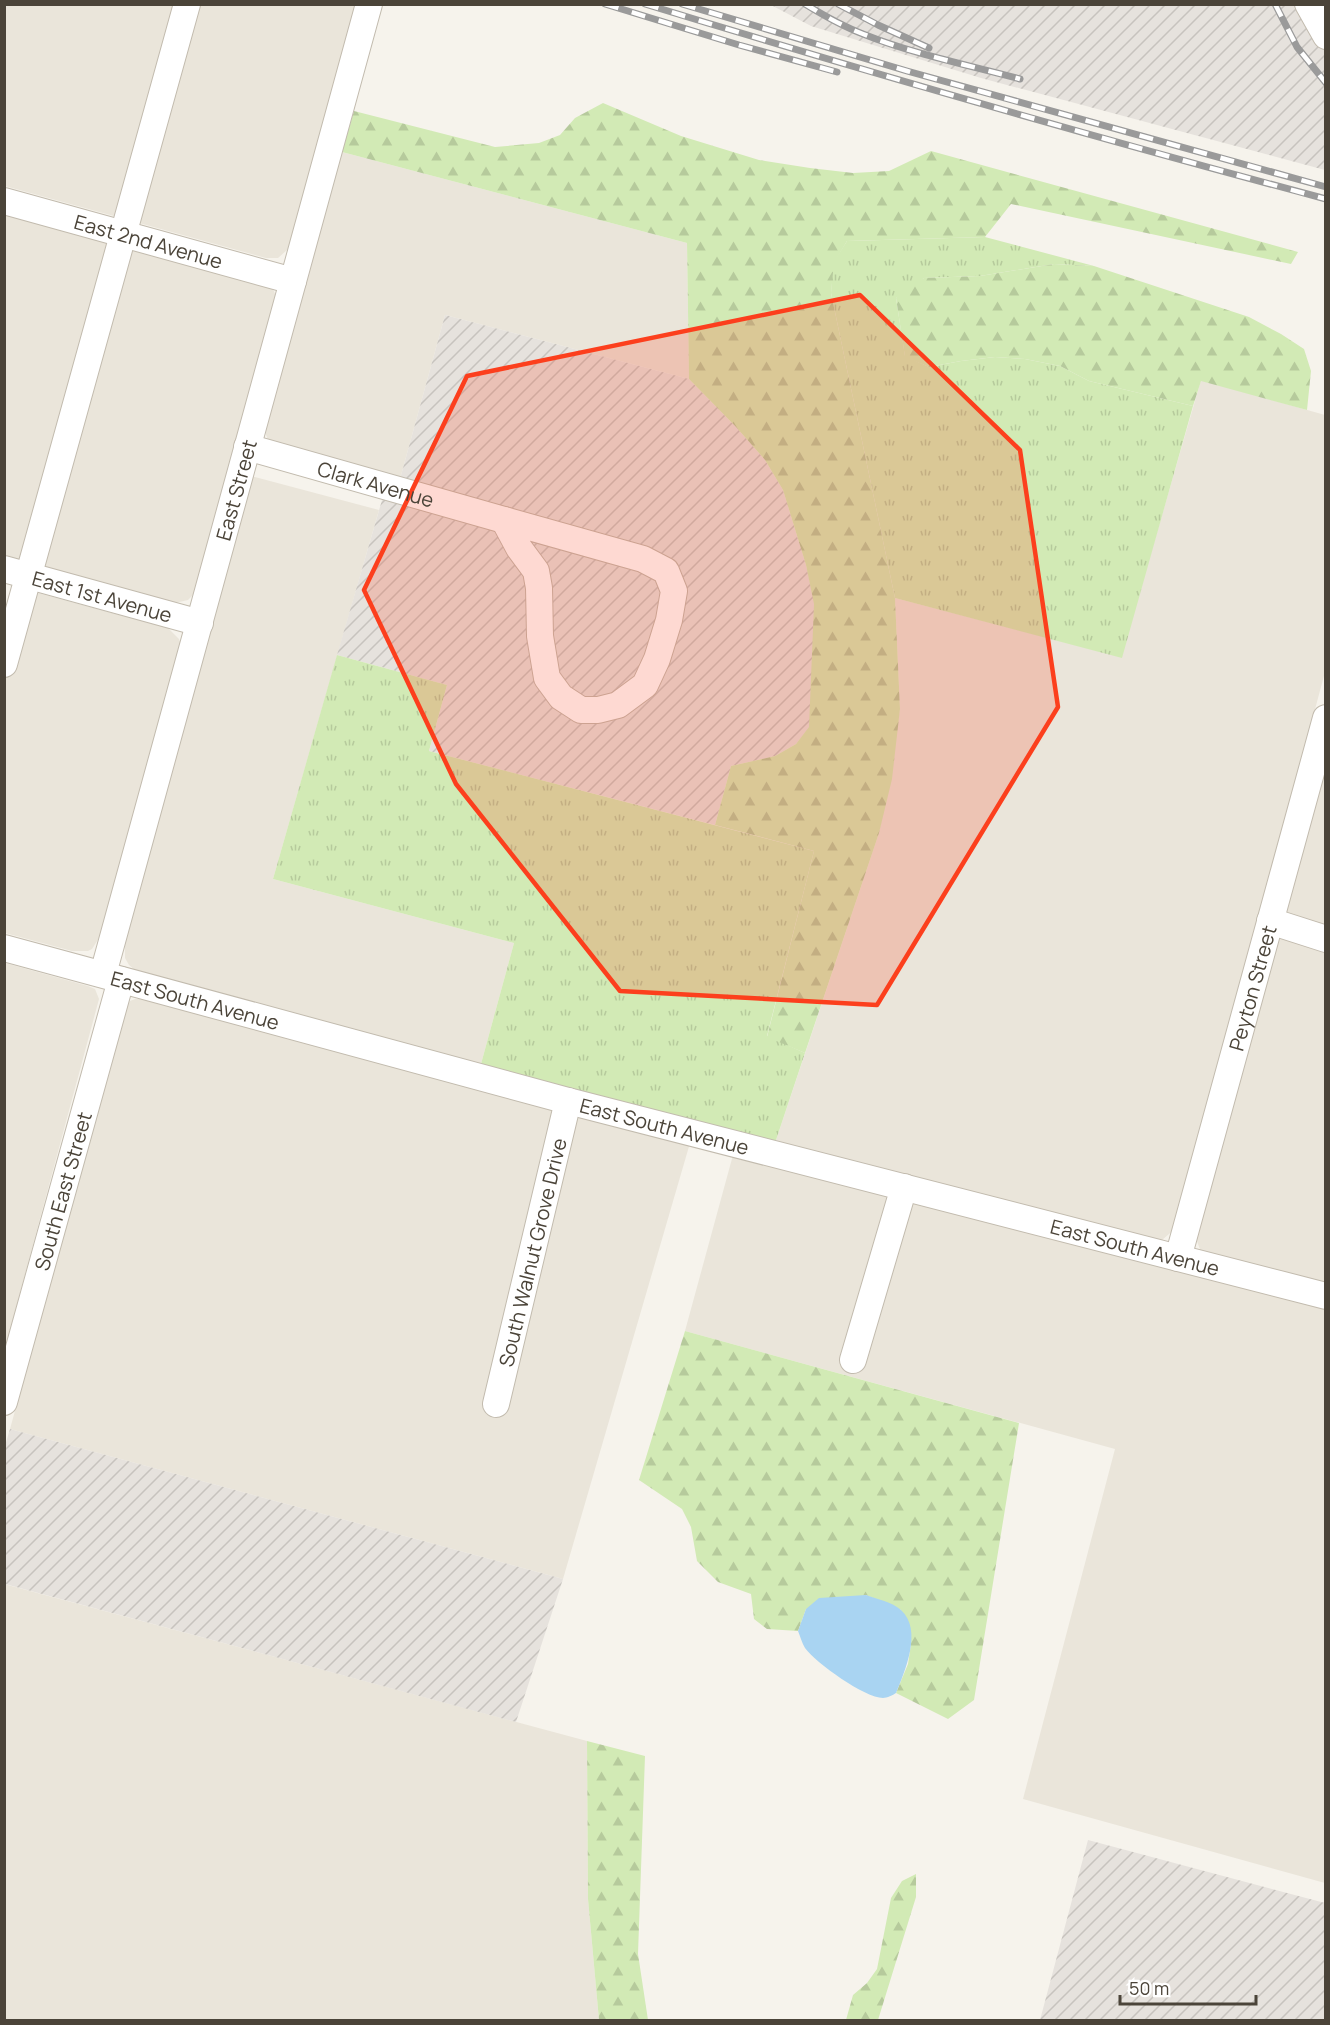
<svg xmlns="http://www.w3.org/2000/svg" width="1330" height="2025" viewBox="0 0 1330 2025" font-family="Manrope,sans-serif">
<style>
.residential{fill:#eae5da}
.industrial{fill:url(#industrial-furrows)}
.grass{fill:url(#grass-tufts)}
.forest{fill:url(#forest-firs)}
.water{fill:#a9d4f2}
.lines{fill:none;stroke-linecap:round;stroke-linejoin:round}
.minor-casing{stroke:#c2bbae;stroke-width:28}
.minor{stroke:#fff;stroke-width:26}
.rail-casing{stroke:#9a9a9a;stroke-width:7}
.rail{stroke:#fff;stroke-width:4.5;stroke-dasharray:14;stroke-linecap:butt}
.marked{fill:#fc3f1d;fill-opacity:0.2;stroke:#fc3f1d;stroke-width:4.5;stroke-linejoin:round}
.labels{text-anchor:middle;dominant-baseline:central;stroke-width:4.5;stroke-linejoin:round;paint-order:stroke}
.street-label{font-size:20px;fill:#4b4439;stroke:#fff}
</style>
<defs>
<pattern id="industrial-furrows" width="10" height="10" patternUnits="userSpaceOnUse" patternTransform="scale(1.5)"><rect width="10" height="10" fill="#e6e2dd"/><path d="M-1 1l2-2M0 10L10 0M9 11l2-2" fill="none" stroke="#c7c3be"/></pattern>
<pattern id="grass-tufts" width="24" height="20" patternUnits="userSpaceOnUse" patternTransform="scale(1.5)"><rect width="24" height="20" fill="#d2eab5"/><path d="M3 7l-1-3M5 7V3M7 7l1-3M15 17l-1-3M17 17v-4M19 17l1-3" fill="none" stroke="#b6ca9c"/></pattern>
<pattern id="forest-firs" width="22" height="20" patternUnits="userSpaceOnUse" patternTransform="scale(1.5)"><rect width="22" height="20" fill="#d2eab5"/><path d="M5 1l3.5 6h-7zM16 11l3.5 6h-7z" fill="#b6ca9c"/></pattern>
</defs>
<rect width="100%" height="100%" fill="#f6f3ec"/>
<path class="residential" d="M 4,5 L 357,5 L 291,243 L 287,250 L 278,258 L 266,258 L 5,186 Z
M 342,152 L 687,243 L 689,379 L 445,315 L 400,479 L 268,440 L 265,432 L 265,425 Z
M 4,212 L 270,287 L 274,291 L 276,297 L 196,589 L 192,596 L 188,600 L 175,603 L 5,559 Z
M 1201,380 L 1325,415 L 1325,672 L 1176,1228 L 1162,1240 L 1150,1242 L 775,1143 L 879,833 L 900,709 L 895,598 L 1121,657 Z
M 251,476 L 379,510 L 273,879 L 514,943 L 481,1064 L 137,972 L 129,965 L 125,958 L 125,943 Z
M 12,586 L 168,628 L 179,639 L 181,645 L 182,652 L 99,938 L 92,949 L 88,951 L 72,951 L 5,933 L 4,615 Z
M 1325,747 L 1325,1288 L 1201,1252 L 1195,1236 Z
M 5,963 L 88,986 L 95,989 L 99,999 L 5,1349 Z
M 135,999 L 144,999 L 690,1143 L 563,1579 L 10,1429 L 126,1007 L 130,1001 Z
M 733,1155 L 1325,1309 L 1325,1883 L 1023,1799 L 1115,1449 L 685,1331 Z
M 4,1584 L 587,1741 L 588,1899 L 599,2020 L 5,2020 Z"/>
<path class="industrial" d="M 771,5 L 1325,5 L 1325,170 L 981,78 L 811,26 Z
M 445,315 L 689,379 L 736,427 L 765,460 L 783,490 L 806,565 L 815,604 L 810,727 L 796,744 L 775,756 L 731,766 L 715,825 L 429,751 L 447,685 L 337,655 L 389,476 L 400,479 Z
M 10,1429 L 563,1579 L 516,1722 L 5,1584 L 4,1449 Z
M 1088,1840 L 1325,1903 L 1325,2020 L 1040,2020 Z"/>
<path class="grass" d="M 985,237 L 1094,266 L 1054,264 L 980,276 L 924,278 L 896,298 L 905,356 L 929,367 L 961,361 L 995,357 L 1025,359 L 1060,366 L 1089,381 L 1193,406 L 1122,658 L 895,598 L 831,293 L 833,263 L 847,241 Z
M 337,655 L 447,685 L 429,751 L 814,851 L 767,1036 L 805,1053 L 775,1143 L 481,1064 L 514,943 L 273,879 Z"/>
<path class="forest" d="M 603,103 L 681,136 L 759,160 L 810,168 L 853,173 L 889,171 L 931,151 L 1298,252 L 1291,264 L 1011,204 L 985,237 L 847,241 L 834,263 L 831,293 L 895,598 L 900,709 L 892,779 L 879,833 L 805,1053 L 767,1037 L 814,851 L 715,825 L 731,766 L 775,756 L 796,744 L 809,727 L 814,604 L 806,565 L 783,490 L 765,460 L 736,427 L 689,379 L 687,243 L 342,152 L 354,111 L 495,147 L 539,143 L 560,135 L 575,118 Z
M 1054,264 L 1094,266 L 1249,317 L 1281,334 L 1304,349 L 1311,371 L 1307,410 L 1201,381 L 1193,406 L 1089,381 L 1060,366 L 1025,359 L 995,357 L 961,361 L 929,367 L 905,357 L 896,298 L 904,287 L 924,278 L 980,276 Z
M 685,1331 L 1019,1423 L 974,1700 L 948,1719 L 896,1693 L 908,1664 L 911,1644 L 901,1610 L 866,1595 L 806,1609 L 798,1631 L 767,1629 L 754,1619 L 751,1594 L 718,1582 L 697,1561 L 691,1527 L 682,1509 L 639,1480 Z
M 587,1741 L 645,1756 L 638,1954 L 648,2020 L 599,2020 L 588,1899 Z
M 916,1874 L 916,1897 L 878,2020 L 846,2020 L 853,1995 L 867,1983 L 877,1969 L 891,1898 L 902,1881 Z"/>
<path class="water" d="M 866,1595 C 877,1599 892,1602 901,1610 C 923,1630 905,1671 896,1693 C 893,1695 887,1698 883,1698 C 865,1698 816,1663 805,1648 C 802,1643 800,1636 798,1631 L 806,1609 L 819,1598 Z"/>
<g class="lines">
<defs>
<g id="minor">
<path d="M 1308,4 L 1326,36"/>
<path id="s1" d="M 4,201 L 293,281"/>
<path id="s2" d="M 247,447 L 504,520"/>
<path d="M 504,520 L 643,559 L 666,571 L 674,591 L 669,620 L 657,659 L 645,685 L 618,705 L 598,710 L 581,710 L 561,697 L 547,678 L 540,636 L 539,588 L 536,571 L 519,548 Z"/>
<path id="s3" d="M 4,569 L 200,623"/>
<path d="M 4,664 L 187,4"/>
<path d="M 1270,921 L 1326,939"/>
<path id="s4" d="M 4,948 L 568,1101 L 1326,1296"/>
<path id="s5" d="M 103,974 L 369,4"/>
<path id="s6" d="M 1178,1258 L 1326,718"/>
<path d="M 853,1360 L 904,1187"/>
<path id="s7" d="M 4,1402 L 121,980"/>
<path id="s8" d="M 496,1404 L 568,1101"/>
</g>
</defs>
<use href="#minor" class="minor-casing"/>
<use href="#minor" class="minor"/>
<defs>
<path id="rail" d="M 605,4 L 739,45 L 837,72
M 645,4 C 871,73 1097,138 1326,199
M 682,4 L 907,71 L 1326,187
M 805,4 C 823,15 842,26 863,34 C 913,54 968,65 1020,79
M 838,4 L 878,25 L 929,48
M 1275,4 L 1297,47 L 1326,83"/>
</defs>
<use href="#rail" class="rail-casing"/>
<use href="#rail" class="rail"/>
</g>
<path class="marked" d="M 860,295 L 1020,450 L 1058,707 L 877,1005 L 620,991 L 456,784 L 364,590 L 467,376 Z"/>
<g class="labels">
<g class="street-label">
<text stroke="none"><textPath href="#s1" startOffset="150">East 2nd Avenue</textPath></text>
<text stroke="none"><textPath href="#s2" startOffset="134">Clark Avenue</textPath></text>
<text stroke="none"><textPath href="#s5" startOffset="502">East Street</textPath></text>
<text stroke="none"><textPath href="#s3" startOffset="102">East 1st Avenue</textPath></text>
<text stroke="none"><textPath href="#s6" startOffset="280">Peyton Street</textPath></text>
<text stroke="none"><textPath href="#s4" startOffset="198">East South Avenue</textPath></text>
<text stroke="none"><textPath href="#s4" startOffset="684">East South Avenue</textPath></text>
<text stroke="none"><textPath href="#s7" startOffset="219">South East Street</textPath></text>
<text stroke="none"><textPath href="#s4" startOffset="1170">East South Avenue</textPath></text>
<text stroke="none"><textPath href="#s8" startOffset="156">South Walnut Grove Drive</textPath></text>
</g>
</g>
<rect width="1330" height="2025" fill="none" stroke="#4b4439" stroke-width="12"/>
<path d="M1120 1995v9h136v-9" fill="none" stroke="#4b4439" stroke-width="3"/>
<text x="1129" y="1995" font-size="18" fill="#4b4439" stroke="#ffffff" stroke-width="4.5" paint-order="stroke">50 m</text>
</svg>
